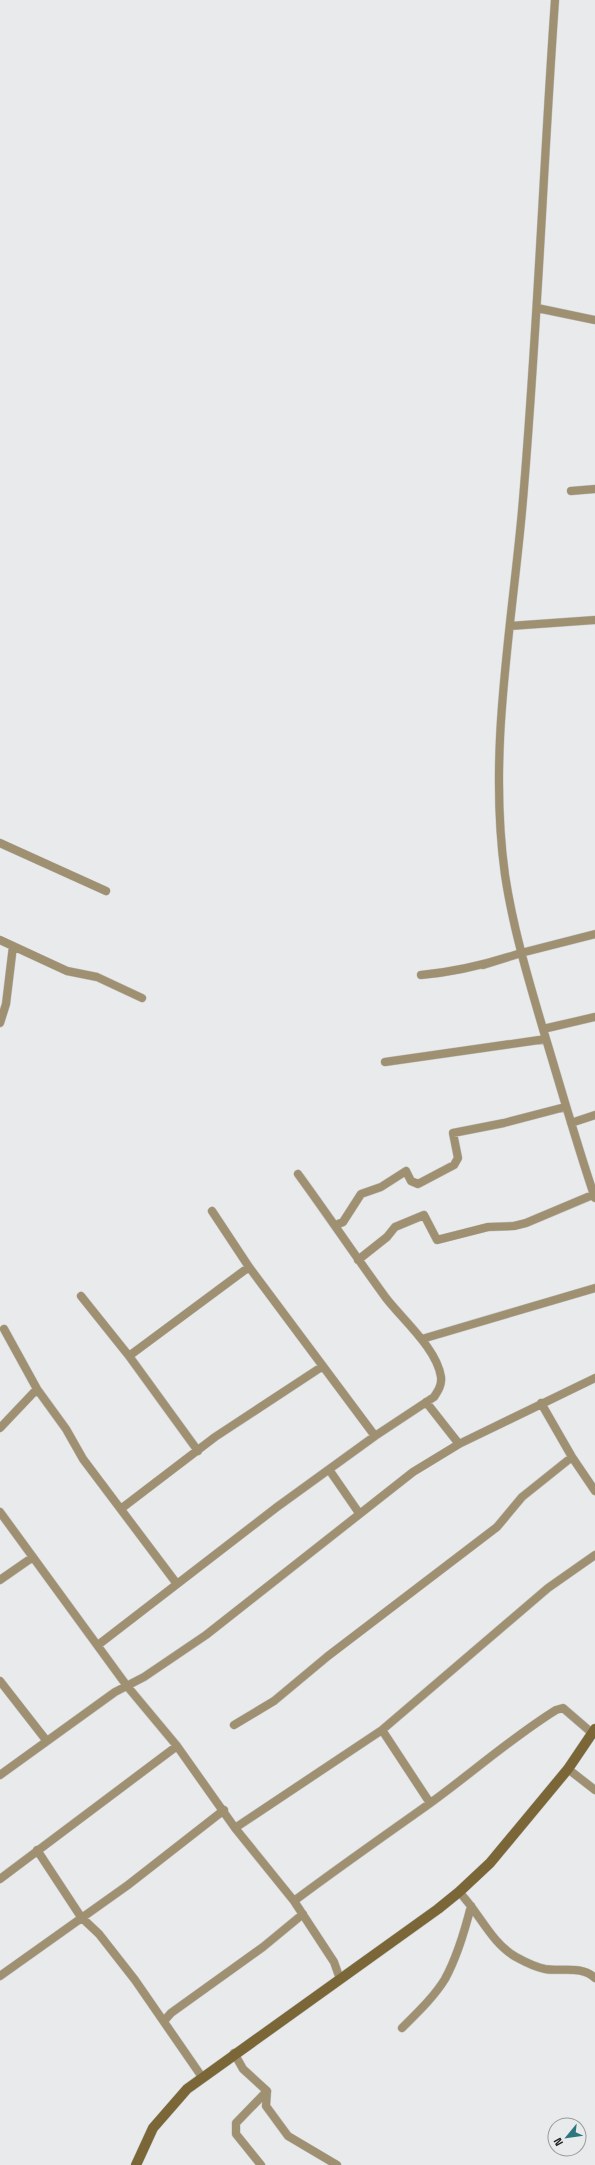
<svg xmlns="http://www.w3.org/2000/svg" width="595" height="2165" viewBox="0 0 595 2165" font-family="'Space Grotesk',sans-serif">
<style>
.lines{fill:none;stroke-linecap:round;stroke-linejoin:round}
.street-casing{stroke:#c5c6c7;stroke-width:9}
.secondary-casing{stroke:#c5c6c7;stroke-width:11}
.street{stroke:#9f9072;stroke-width:8}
.secondary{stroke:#7a6637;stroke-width:10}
</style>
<rect width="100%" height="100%" fill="#e9eaeb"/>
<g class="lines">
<defs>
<path id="street" d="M 555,0 C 543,170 537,341 522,511 C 511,632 488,753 505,875 C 513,928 528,978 543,1029 C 560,1085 576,1142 595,1198
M 537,308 L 595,320
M 571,491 L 595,489
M 510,626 L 595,620
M 0,843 L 106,891
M 0,940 L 67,971 L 97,977 L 142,998
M 521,953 L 595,934
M 421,975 C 456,972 488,964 521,953 L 483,965
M 0,1023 L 6,1004 L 13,946
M 543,1029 L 595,1017
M 385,1062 L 546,1039
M 571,1123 L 595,1115
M 212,1211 L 249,1267 L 375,1436
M 336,1225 L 343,1222 L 361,1194 L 381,1187 L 406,1171 L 411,1181 L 418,1184 L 454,1165 L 458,1158 L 453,1133 L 504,1123 L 565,1107
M 358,1260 L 387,1237 L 395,1227 L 424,1215 L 437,1240 L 488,1227 L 514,1226 L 526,1223 L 595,1194
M 81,1296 L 129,1356 L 198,1451
M 4,1329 L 37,1389 L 66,1429 L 83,1459 L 177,1584
M 422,1339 L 595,1288
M 129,1356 L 249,1267
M 426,1402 L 459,1444
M 541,1403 L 572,1457 L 595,1491
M 0,1428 L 37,1389
M 330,1471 L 359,1513
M 122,1508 L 215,1437 L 323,1366
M 0,1512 L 127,1686 L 177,1746 L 235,1828 L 294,1901 L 334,1962 L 340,1979
M 0,1580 L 33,1557
M 98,1645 L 277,1507 L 375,1436 L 434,1397 C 438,1391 442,1385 441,1377 C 437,1349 403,1320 386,1298 C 356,1257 328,1215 298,1174
M 0,1681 L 46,1740
M 234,1725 L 274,1701 L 328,1656 L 497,1527 L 522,1497 L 572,1457
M 382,1730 L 430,1803
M 568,1769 L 595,1790
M 0,1775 L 115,1692 L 144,1677 L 206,1635 L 413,1472 L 459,1444 L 595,1378
M 235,1828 L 382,1730 L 548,1588 L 595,1555
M 37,1850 L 81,1917 L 99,1934 L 135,1980 L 202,2077
M 0,1879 L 177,1746
M 459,1892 C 479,1912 491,1943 516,1957 C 525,1962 535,1967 545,1969 C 562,1972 581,1965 595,1978
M 294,1901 C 338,1868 384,1836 429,1804 C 472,1773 511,1738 556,1710 L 563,1708 L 592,1733
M 0,1976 L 128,1885 L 224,1810
M 164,2021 L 171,2013 L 263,1947 L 303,1914
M 402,2028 C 417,2013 434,1997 445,1979 C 457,1957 465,1930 471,1906
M 234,2053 L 243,2069 L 267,2091 L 266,2106 L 288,2136 L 337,2165
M 261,2165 L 236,2134 L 236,2123 L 267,2091"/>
<path id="secondary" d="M 136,2165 L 153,2128 L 187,2089 L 438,1909 L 459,1892 L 490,1863 L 568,1769 L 595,1729"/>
</defs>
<use href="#street" class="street-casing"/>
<use href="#secondary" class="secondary-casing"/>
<use href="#street" class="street"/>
<use href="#secondary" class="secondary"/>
</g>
<g transform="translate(567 2137) rotate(241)"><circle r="19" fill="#e9eaeb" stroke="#999a9b"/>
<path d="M0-3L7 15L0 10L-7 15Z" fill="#2d767e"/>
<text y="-6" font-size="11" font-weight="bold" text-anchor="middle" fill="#222223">N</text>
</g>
</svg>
